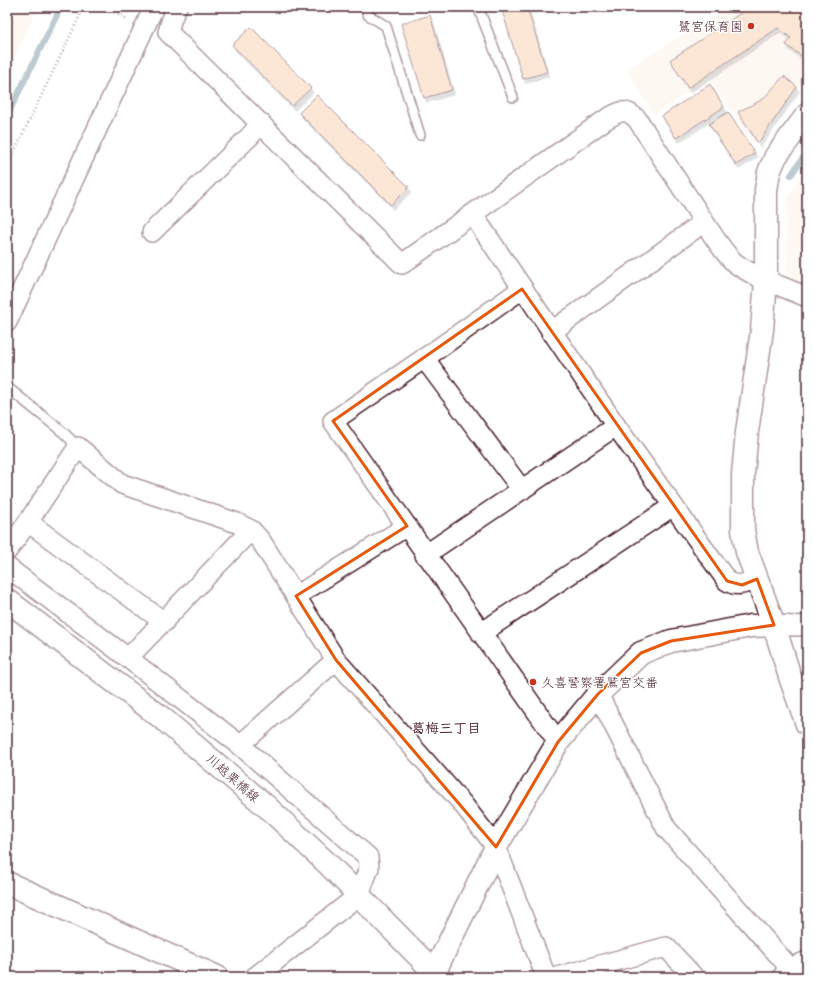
<svg xmlns="http://www.w3.org/2000/svg" width="814" height="984" viewBox="0 0 814 984" font-family="'Comic Neue','Klee One',sans-serif">
<style>
.built{fill:#fdefe5}
.lines{fill:none;stroke-linecap:round;stroke-linejoin:round}
.stream{stroke:#6d899b;stroke-width:6}
.building{fill:#f8cba7;stroke:#4a1f2b;filter:url(#shadow)}
.lane-casing{stroke:#4a1f2b;stroke-width:12}
.street-casing{stroke:#4a1f2b;stroke-width:22}
.secondary-casing{stroke:#4a1f2b;stroke-width:25}
.primary-casing{stroke:#4a1f2b;stroke-width:25}
.path{stroke:#4a1f2b;stroke-width:2.5;stroke-dasharray:1 3;stroke-linecap:butt}
.lane{stroke:#fff;stroke-width:9}
.street{stroke:#fff;stroke-width:19}
.secondary{stroke:#fff;stroke-width:22}
.primary{stroke:#fff;stroke-width:22}
.rail{stroke:#4a1f2b;stroke-width:3}
.marked{fill:none;stroke:#e8590c;stroke-width:3;stroke-linejoin:round}
.poi-dot{fill:#c8321e;stroke:#fff;stroke-width:1.5}
.labels{text-anchor:middle;dominant-baseline:central;stroke-width:3;stroke-linejoin:round;paint-order:stroke}
.poi-label{font-size:13px;fill:#4a1f2b;stroke:#fff;text-anchor:end}
.street-label{font-size:13px;fill:#4a1f2b;stroke:#fff}
.neighbourhood-label{font-size:14px;font-weight:bold;fill:#4a1f2b;stroke:#fff}
</style>
<defs>
<filter id="shadow"><feDropShadow dx="2.5" dy="4.5" stdDeviation="0" flood-color="#0004"/></filter>
</defs>
<rect width="100%" height="100%" fill="#fff"/>
<filter id="ink" filterUnits="userSpaceOnUse"><feTurbulence type="fractalNoise" baseFrequency=".025" numOctaves="2"/><feDisplacementMap in="SourceGraphic" scale="8" xChannelSelector="R" yChannelSelector="G"/><feConvolveMatrix kernelMatrix="1 2 1 2 8 2 1 2 1" color-interpolation-filters="sRGB"/></filter>
<g filter="url(#ink)">
<path class="built" d="M 7,7 L 38,7 L 7,73 Z
M 729,7 L 807,7 L 807,73 L 756,147 L 709,79 L 654,115 L 627,69 Z
M 807,168 L 807,287 L 786,278 L 787,199 L 794,186 Z"/>
<g class="lines">
<path class="stream" d="M 7,116 L 61,7
M 791,175 L 802,159"/>
</g>
<path class="building" d="M 501,7 L 527,7 L 547,72 L 523,79 Z
M 750,7 L 798,8 L 807,7 L 807,60 L 786,45 L 791,38 L 778,28 L 688,88 L 670,60 Z
M 430,15 L 452,90 L 424,98 L 401,24 Z
M 251,27 L 311,88 L 292,106 L 232,45 Z
M 784,76 L 797,87 L 758,143 L 738,112 L 763,99 Z
M 710,84 L 724,107 L 676,138 L 662,116 Z
M 317,95 L 409,187 L 391,205 L 299,113 Z
M 728,112 L 755,153 L 736,165 L 709,124 Z"/>
<g class="lines">
<defs>
<path id="lane" d="M 365,7 L 368,15 L 386,26 L 420,135
M 478,7 L 513,97
M 7,387 L 64,433 L 78,447"/>
<path id="street" d="M 177,7 L 172,18 L 168,32 L 402,264 L 605,120 C 619,112 624,107 637,119 C 658,151 678,182 699,214 C 708,228 723,253 735,263 C 753,277 786,288 807,297
M 473,215 L 616,426 L 727,581 C 737,588 746,583 757,579
M 152,232 L 250,136 L 261,123
M 522,289 L 432,353 L 333,421 L 558,742
M 7,322 L 154,7
M 551,332 L 704,222
M 424,358 L 522,490
M 28,522 L 164,622
M 7,551 L 28,522 L 78,447 L 122,484 L 237,523 L 251,530 L 261,541 L 336,660 L 462,803 L 496,847 L 546,977
M 425,555 L 616,426
M 7,567 L 128,658 L 240,745 L 368,857 L 369,868 L 359,895 L 255,977
M 296,596 L 407,526
M 774,625 L 797,626 L 807,625
M 481,633 L 673,506
M 128,658 L 251,530
M 598,694 L 666,828 L 790,968
M 240,745 L 336,660
M 557,977 L 666,947 L 694,977
M 782,977 L 790,968 L 807,961"/>
<path id="secondary" d="M 807,115 L 776,156 L 769,172 L 766,190 L 766,280 L 762,330 L 747,432 L 743,474 L 743,530 L 747,552 L 774,625 L 790,677 L 807,724
M 7,883 L 217,977
M 432,977 L 496,847 L 523,801 L 558,742 L 598,694 L 641,653 L 671,641 L 751,626 L 774,625"/>
<path id="primary" d="M 7,600 L 162,718 L 266,806 L 329,865 L 439,977"/>
</defs>
<use href="#lane" class="lane-casing"/>
<use href="#street" class="street-casing"/>
<use href="#secondary" class="secondary-casing"/>
<use href="#primary" class="primary-casing"/>
<path class="path" d="M 108,7 L 127,19
M 7,167 L 84,7"/>
<use href="#lane" class="lane"/>
<use href="#street" class="street"/>
<use href="#secondary" class="secondary"/>
<use href="#primary" class="primary"/>
<path class="rail" d="M 7,13 L 10,7"/>
</g>
</g>
<path d="M0 0H814V984H0ZM 522,289 L 727,581 L 742,585 L 757,579 L 774,625 L 671,641 L 641,653 L 598,694 L 558,742 L 496,847 L 336,660 L 296,596 L 407,526 L 333,421 Z" fill="#fff" fill-opacity=".55" fill-rule="evenodd"/>
<path class="marked" d="M 522,289 L 727,581 L 742,585 L 757,579 L 774,625 L 671,641 L 641,653 L 598,694 L 558,742 L 496,847 L 336,660 L 296,596 L 407,526 L 333,421 Z"/>
<g class="poi-dot">
<circle cx="751" cy="26" r="4"/>
<circle cx="533" cy="682" r="4"/>
</g>
<g class="labels">
<g class="poi-label">
<text x="743" y="26">鷺宮保育園</text>
<text x="541" y="682" text-anchor="start">久喜警察署鷲宮交番</text>
</g>
<g class="street-label">
<text transform="translate(233 778) rotate(41)">川越栗橋線</text>
</g>
<g class="neighbourhood-label">
<text x="446" y="728">葛梅三丁目</text>
</g>
</g>
<rect width="814" height="984" fill="none" stroke="#fff" stroke-width="24"/>
<rect x="12" y="12" width="790" height="960" fill="none" stroke="#4a1f2b" stroke-width="1.5" filter="url(#ink)"/>
</svg>
